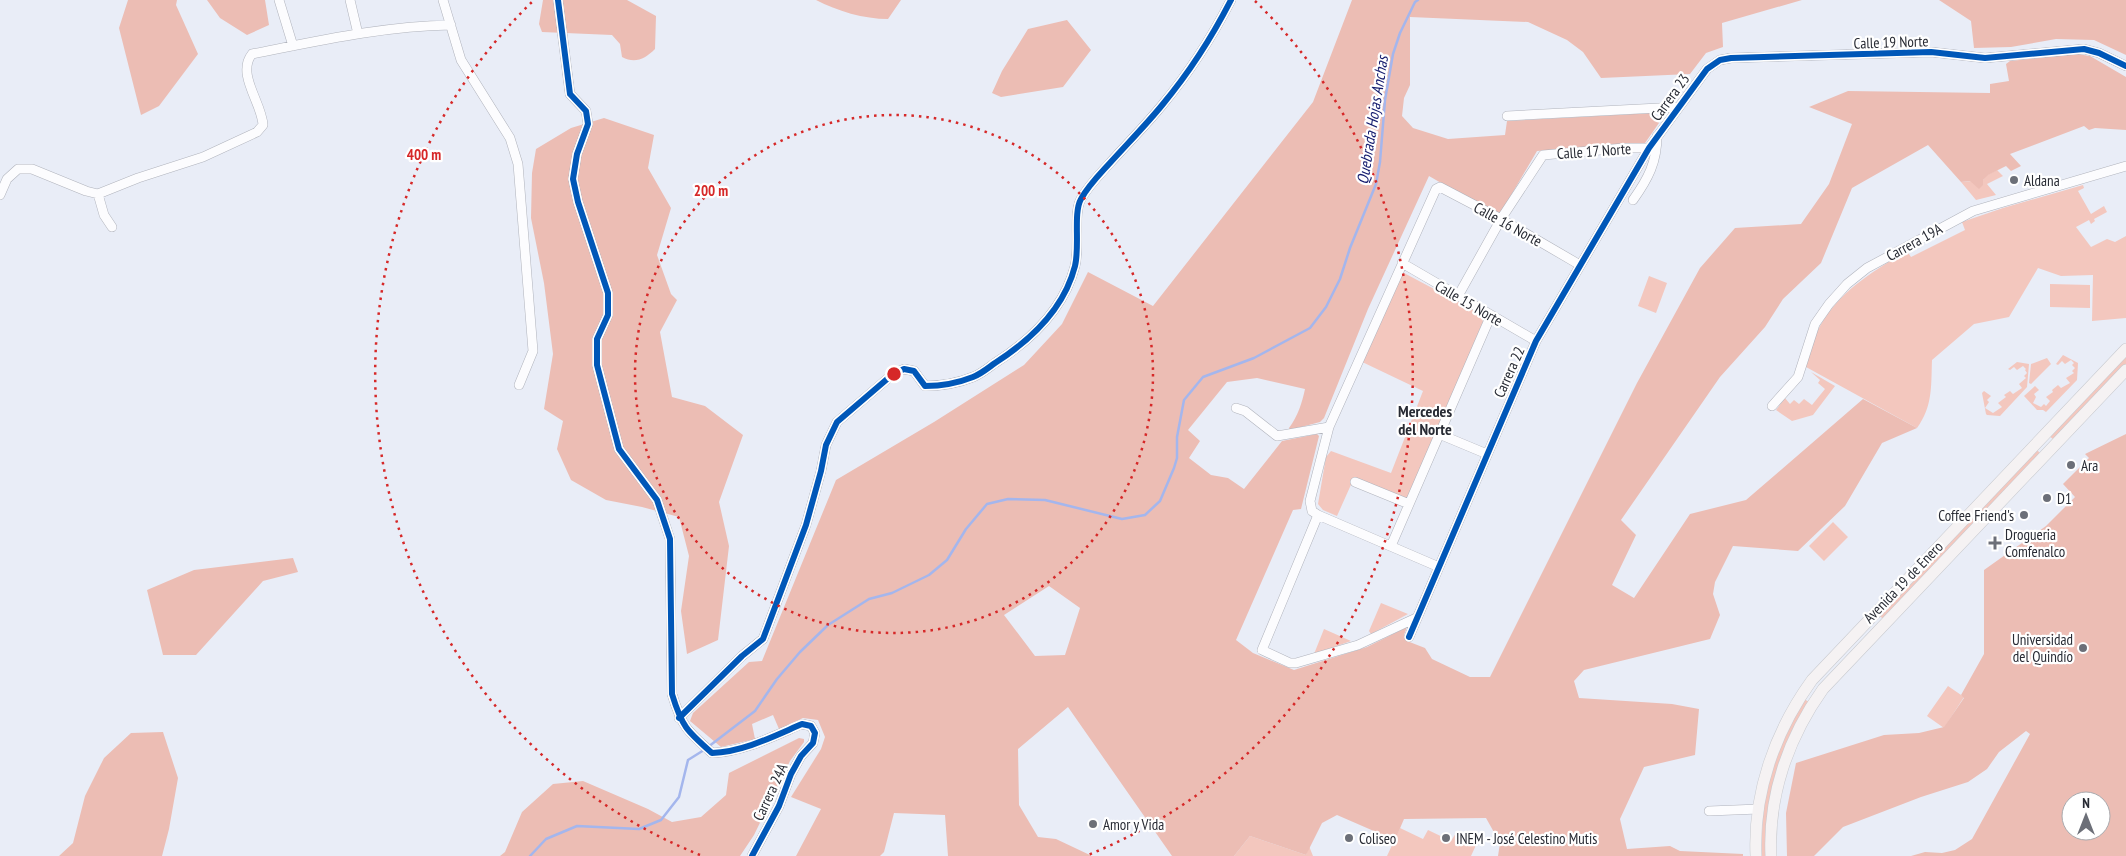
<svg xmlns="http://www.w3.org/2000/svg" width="2126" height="856" viewBox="0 0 2126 856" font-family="'PT Sans Narrow',sans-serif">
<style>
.green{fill:#f3c7be}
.forest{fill:#ecbdb4;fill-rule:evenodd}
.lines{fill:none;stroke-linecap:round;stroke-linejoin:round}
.stream{stroke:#a4b6ed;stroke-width:2.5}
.minor-casing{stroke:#b0b3bc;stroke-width:10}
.major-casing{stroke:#c8cacf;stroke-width:12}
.minor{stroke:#fcfcfe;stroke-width:9}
.major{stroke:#f5f2f3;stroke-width:11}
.cycleway-casing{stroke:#fff;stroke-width:9}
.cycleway{stroke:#0057b8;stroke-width:6}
.ring{fill:none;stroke:#d62828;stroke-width:2.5;stroke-dasharray:2.5 5}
.poi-dot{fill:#6c6f78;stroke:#fff;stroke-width:2}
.labels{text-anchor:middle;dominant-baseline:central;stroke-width:4.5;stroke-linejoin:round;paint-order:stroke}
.street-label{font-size:15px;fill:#282b34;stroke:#fff}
.poi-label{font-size:15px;fill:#282b34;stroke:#fff;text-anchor:start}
.water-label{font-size:16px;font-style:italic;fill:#12196d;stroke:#fff}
.neighbourhood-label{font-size:16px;font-weight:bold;fill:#282b34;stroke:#fff}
.centre{fill:#d62828;stroke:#fff;stroke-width:2.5}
.ring-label{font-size:15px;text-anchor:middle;font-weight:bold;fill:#d62828;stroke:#fff;stroke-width:4.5;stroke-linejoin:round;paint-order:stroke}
</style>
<rect width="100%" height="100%" fill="#e9edf7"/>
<path class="green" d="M 1997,170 L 2003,176 L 1987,184 L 1996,195 L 1976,200 L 1961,182 L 1983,180 L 1987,175 Z
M 2083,185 L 2084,188 L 2078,191 L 2091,214 L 2104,206 L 2107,212 L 2094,219 L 2095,221 L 2091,224 L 2089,220 L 2076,227 L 2091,247 L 2107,239 L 2115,242 L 2126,236 L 2126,318 L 2092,321 L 2093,275 L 2061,276 L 2038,268 L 2009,317 L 1974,324 L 1932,360 C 1931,386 1933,406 1917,428 L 1806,367 C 1810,354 1813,338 1820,326 C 1841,290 1872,272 1907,251 L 1911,257 L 1965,230 L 1962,222 L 2003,208 Z
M 1404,273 L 1481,314 L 1483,322 L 1408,498 L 1402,497 L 1354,478 L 1337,516 L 1323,510 L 1318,504 L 1326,457 L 1331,451 L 1391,473 L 1423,391 L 1358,360 L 1393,274 Z
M 1649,276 L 1667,283 L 1656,313 L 1638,306 Z
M 2050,284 L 2090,285 L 2090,308 L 2050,307 Z
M 2063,355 L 2078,363 L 2077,380 L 2046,412 L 2043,410 L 2037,410 L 2024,396 L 2035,386 L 2039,390 L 2034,394 L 2036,397 L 2033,403 L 2041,407 L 2044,404 L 2046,406 L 2050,401 L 2046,397 L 2053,392 L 2052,390 L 2058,385 L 2061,388 L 2070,383 L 2066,378 L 2074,373 L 2072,371 L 2075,368 L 2072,365 L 2074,363 L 2071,360 L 2065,364 L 2062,361 L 2058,365 L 2056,364 Z
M 2126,356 L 2126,364 L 2053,439 L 2049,436 Z
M 2047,358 L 2051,364 L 2031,384 L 2029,383 L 2031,364 Z
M 2017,362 L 2029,364 L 2027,387 L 2000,416 L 1987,415 L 1986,414 L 1982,393 L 1984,391 L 1991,396 L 1987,400 L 1989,402 L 1985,408 L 1993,413 L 2002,407 L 1998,403 L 2006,397 L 2004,395 L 2010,391 L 2013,394 L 2022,388 L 2019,384 L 2026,378 L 2024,376 L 2027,373 L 2025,370 L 2026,369 L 2023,366 L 2017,370 L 2014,367 L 2010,370 L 2008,369 Z
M 1811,372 L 1835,386 L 1813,415 L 1792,421 L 1776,410 L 1785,398 L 1790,404 L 1794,400 L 1799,404 L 1804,399 L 1812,405 L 1825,389 L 1818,383 L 1820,380 Z
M 2036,449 L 2041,454 L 1883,619 L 1879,615 Z
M 1833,522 L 1848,537 L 1824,561 L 1809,546 Z
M 1381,603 L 1408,614 L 1371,634 L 1369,631 Z
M 1324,629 L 1351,641 L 1314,654 Z
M 1948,686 L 1964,697 L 1944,728 L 1927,716 Z
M 1804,699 L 1809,702 C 1773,754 1772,796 1766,856 L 1761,856 L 1763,810 L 1775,755 Z
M 1400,828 L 1423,839 L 1428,830 L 1451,841 L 1456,833 L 1477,843 L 1471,856 L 1387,856 Z
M 1250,836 L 1306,855 L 1309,846 L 1313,856 L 1234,856 Z"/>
<path class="forest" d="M 128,0 L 177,0 L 176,5 L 198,54 L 159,106 L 141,115 L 119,28 Z
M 207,0 L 265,0 L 269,25 L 247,35 L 220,18 Z
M 543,0 L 627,0 L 656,16 L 655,49 C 645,59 635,64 622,57 L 620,44 L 612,35 L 542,32 L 539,24 Z
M 816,0 L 901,0 L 888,19 C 864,19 837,11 816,0 Z
M 1352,0 L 1802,0 L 1722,23 L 1723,47 L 1706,53 L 1690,74 L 1601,78 L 1583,52 L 1567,40 L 1528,22 L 1410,17 L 1410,85 L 1404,98 L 1402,116 L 1413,128 L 1448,139 L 1505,135 L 1507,121 L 1652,113 L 1659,123 L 1645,143 L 1537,151 L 1500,214 L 1495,214 L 1429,176 L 1368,309 L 1324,418 L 1320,422 L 1290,430 L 1289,428 C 1298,416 1302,403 1305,389 L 1257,378 L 1227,382 L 1188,430 L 1200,441 L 1189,458 L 1211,475 L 1228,478 L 1244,489 L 1282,441 L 1317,434 L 1319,436 L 1301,509 L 1293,510 L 1236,640 L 1253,653 L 1294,670 L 1367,647 L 1407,627 L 1404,635 L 1407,641 L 1425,648 L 1432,659 L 1470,677 L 1490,677 L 1637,383 L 1700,268 L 1735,228 L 1801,224 L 1829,184 L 1852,124 L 1809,107 L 1848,91 L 1990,93 L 1990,84 L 2009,81 L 2006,64 L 2010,61 L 2077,54 L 2090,56 L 2126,77 L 2126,130 L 2095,128 L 2089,130 L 2084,126 L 2010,154 L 2021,166 L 2011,171 L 2006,166 L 1988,175 L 1983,180 L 1983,185 L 1979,189 L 1970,181 L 1961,182 L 1928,145 L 1852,188 L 1821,263 L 1783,299 L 1765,327 L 1720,377 L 1621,520 L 1636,535 L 1612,585 L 1634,598 L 1690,514 L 1746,500 L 1863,399 L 1917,428 L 1882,443 L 1845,506 L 1798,551 L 1733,546 L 1715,582 L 1713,594 L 1720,615 L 1710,639 L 1584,670 L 1574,681 L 1579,698 L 1672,704 L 1699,709 L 1695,755 L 1644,767 L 1620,819 L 1627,849 L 1670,846 L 1680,851 L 1743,854 L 1743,856 L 1498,856 L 1500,843 L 1486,818 L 1404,819 L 1395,840 L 1385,840 L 1383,835 L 1337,815 L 1322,823 L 1306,855 L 1250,836 L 1234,856 L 1172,856 L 1068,707 L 1018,749 L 1019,805 L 1038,837 L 1056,839 L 1092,856 L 948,856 L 945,815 L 894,813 L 884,852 L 880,856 L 796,856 L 821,809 L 791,797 L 821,749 L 825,737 L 818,720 L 803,718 L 779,729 L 773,715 L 752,724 L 755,739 L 721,747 L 690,721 L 693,713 L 749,662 L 762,661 L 836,480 L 934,422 L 1024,365 L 1062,324 L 1088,272 L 1153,306 L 1313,102 ZM 1049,586 L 1080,608 L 1065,655 L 1035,656 L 1004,615 Z
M 1939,0 L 2126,0 L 2126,55 L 2094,40 L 2056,39 L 2011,47 L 1974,48 L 1971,21 Z
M 1067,20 L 1091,50 L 1063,87 L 1001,97 L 992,93 L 1002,71 L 1028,29 Z
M 604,118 L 654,135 L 648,168 L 671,208 L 657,255 L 671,294 L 677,300 L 660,332 L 672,397 L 705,406 L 743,435 L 719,502 L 729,546 L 718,640 L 687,654 L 681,611 L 689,556 L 679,517 L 642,507 L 606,500 L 571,480 L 557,449 L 563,421 L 544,409 L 553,354 L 544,283 L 531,218 L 532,173 L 536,149 L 571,128 Z
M 2126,434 L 2126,856 L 1911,856 L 1925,852 L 1942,853 L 1955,850 L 1972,839 L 2030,734 L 2026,731 L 1999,752 L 1987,769 L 1968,782 L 1921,797 L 1843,827 L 1814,856 L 1787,856 L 1786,813 L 1796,763 L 1884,735 L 1919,733 L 1944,727 L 1964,698 L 1961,695 L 1984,654 L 1984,570 L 2046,526 L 2075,497 L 2063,484 L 2089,458 L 2085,454 ZM 2071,801 L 2101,801 L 2101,831 L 2071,831 Z
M 293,558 L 298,572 L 263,581 L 196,655 L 163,655 L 147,590 L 194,570 Z
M 163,732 L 178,778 L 169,829 L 162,856 L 59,856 L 73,843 L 85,796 L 104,758 L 131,733 Z
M 799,738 L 804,739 L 804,742 L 790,761 L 754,835 L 740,856 L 500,856 L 505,852 L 522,812 L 553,784 L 583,781 L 648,809 L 672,822 L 701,817 L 726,795 L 729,773 Z"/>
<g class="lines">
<path class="stream" d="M 708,747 L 755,711 L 777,679 L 800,652 L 828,625 L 869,599 L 892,593 L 929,575 L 947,560 L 966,529 L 987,504 L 1008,499 L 1045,500 L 1122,519 L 1145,515 L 1160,501 L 1174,468 L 1177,458 L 1177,437 L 1184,400 L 1203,377 L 1254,358 L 1310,328 L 1326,307 L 1340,279 L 1350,248 L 1376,184 L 1380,162 L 1385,100 L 1393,54 L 1400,33 L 1415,2 L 1418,0
M 530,856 L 546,839 L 577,826 L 639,829 L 661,820 L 679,797 L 688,760 L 704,750"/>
<defs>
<path id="minor" d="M 279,0 L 293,46
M 350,0 L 358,34
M 443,0 L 461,60 L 510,138 L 518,164 L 533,351 L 519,385
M 558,0 L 570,94 L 586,111 L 588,124 L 577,154 L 573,179 L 578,202 L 608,293 L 608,315 L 597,339 L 597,365 L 619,449 L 657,500 L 670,539 L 672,694 C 682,727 687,731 712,753 C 743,752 774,736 802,724 L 811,726 L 815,733 L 813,743 L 801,756 L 791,774 L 779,806 L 752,856
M 1507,116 L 1678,107
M 98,194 L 104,215 L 112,227
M 0,195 L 7,179 L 18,169 L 32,169 L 86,191 L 98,194 L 138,178 L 203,157 L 257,132 L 263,125 C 262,103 236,74 252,54 C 318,41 384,26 451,25
M 1633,200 C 1648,179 1657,162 1657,136
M 1402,263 L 1536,341
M 1458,296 L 1501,219 L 1543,155 L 1624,148 L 1649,148
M 1772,406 L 1798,377 L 1815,324 L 1829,304 L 1847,284 L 1867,268 L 1973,211 L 2126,166
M 1236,408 L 1245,411 L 1277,436 L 1329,427
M 1439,434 L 1487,454
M 1355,482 L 1409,504
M 1318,515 L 1262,650 L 1290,663 L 1296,663 L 1358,645 L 1416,618
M 1391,546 L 1491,315
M 1439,567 L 1318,515 L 1312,511 L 1310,501 L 1329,427 L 1436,189 L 1440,187 L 1501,219 L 1580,265
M 1409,637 L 1536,341 L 1649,148 L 1707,69 L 1720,60 L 1731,58 L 1931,52 L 1985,58 L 2084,49 L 2099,53 L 2126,66
M 679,718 L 742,656 L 763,639 L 806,525 L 821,471 L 826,445 L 837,422 L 893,374 L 904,369 L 914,371 L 925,386 C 941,386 958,383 973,377 C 981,374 988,368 995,363 C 1031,340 1064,309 1075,266 C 1080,246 1073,213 1081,199 C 1088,186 1099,175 1109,164 C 1127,144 1146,125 1163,104 C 1188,74 1213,35 1231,0
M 1709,811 L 1759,809"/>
<path id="major" d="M 1756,856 C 1753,793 1775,731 1812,680 L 2126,349
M 1771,856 C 1768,796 1788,738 1823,689 L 2126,370"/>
</defs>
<use href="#minor" class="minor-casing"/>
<use href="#major" class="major-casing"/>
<use href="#minor" class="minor"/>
<use href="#major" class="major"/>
<defs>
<path id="cycleway" d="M 558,0 L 570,94 L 586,111 L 588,124 L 577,154 L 573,179 L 578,202 L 608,293 L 608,315 L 597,339 L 597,365 L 619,449 L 657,500 L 670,539 L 672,694 C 682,727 687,731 712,753 C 743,752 774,736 802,724 L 811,726 L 815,733 L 813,743 L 801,756 L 791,774 L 779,806 L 752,856
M 1409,637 L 1536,341 L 1649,148 L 1707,69 L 1720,60 L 1731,58 L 1931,52 L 1985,58 L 2084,49 L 2099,53 L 2126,66
M 679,718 L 742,656 L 763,639 L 806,525 L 821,471 L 826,445 L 837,422 L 893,374 L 904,369 L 914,371 L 925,386 C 941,386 958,383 973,377 C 981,374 988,368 995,363 C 1031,340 1064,309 1075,266 C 1080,246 1073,213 1081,199 C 1088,186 1099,175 1109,164 C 1127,144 1146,125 1163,104 C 1188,74 1213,35 1231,0"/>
</defs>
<use href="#cycleway" class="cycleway-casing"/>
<use href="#cycleway" class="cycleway"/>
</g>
<g class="ring">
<circle cx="894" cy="374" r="259"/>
<path d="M700 855A519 519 0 0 1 533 1M1255 1A519 519 0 0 1 1088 855"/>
</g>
<g class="poi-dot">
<circle cx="2014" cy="180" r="5"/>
<circle cx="2071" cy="465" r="5"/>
<circle cx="2047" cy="498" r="5"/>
<circle cx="2024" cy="515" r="5"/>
<path d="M1992.5 535.5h5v5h5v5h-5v5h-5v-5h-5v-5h5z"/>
<circle cx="2083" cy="648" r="5"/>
<circle cx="1093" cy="824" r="5"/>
<circle cx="1349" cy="838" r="5"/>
<circle cx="1446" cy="838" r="5"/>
</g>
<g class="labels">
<g class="street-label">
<text transform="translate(1891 42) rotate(-2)">Calle 19 Norte</text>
<text transform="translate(1670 97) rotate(-54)">Carrera 23</text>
<text transform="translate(1594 151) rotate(-4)">Calle 17 Norte</text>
<text transform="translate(1508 224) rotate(29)">Calle 16 Norte</text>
<text transform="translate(1914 242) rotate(-29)">Carrera 19A</text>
<text transform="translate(1469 303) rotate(30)">Calle 15 Norte</text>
<text transform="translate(1509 372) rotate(-66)">Carrera 22</text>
<text transform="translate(1903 582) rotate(-46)">Avenida 19 de Enero</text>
<text transform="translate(770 792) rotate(-65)">Carrera 24A</text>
</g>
<g class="poi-label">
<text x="2024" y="180">Aldana</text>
<text x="2081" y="465">Ara</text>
<text x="2057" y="498">D1</text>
<text x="2014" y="515" text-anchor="end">Coffee Friend's</text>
<text x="2005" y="534">Drogueria<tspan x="2005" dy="17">Comfenalco</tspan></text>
<text x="2073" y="639" text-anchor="end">Universidad<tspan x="2073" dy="17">del Quindío</tspan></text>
<text x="1103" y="824">Amor y Vida</text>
<text x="1359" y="838">Coliseo</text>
<text x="1456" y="838">INEM - José Celestino Mutis</text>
</g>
<g class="water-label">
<text transform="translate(1372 120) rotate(-81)">Quebrada Hojas Anchas</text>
</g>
<g class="neighbourhood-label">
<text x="1425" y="411">Mercedes<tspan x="1425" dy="18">del Norte</tspan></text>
</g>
</g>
<circle cx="894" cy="374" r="8" class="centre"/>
<g class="ring-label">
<text x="424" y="160">400 m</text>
<text x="711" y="196">200 m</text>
</g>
<g transform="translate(2086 816)"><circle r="24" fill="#ffffff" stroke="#a9aaae"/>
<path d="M0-4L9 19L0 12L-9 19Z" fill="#6c6f78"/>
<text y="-8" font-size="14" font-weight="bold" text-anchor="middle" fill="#282b34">N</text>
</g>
</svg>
